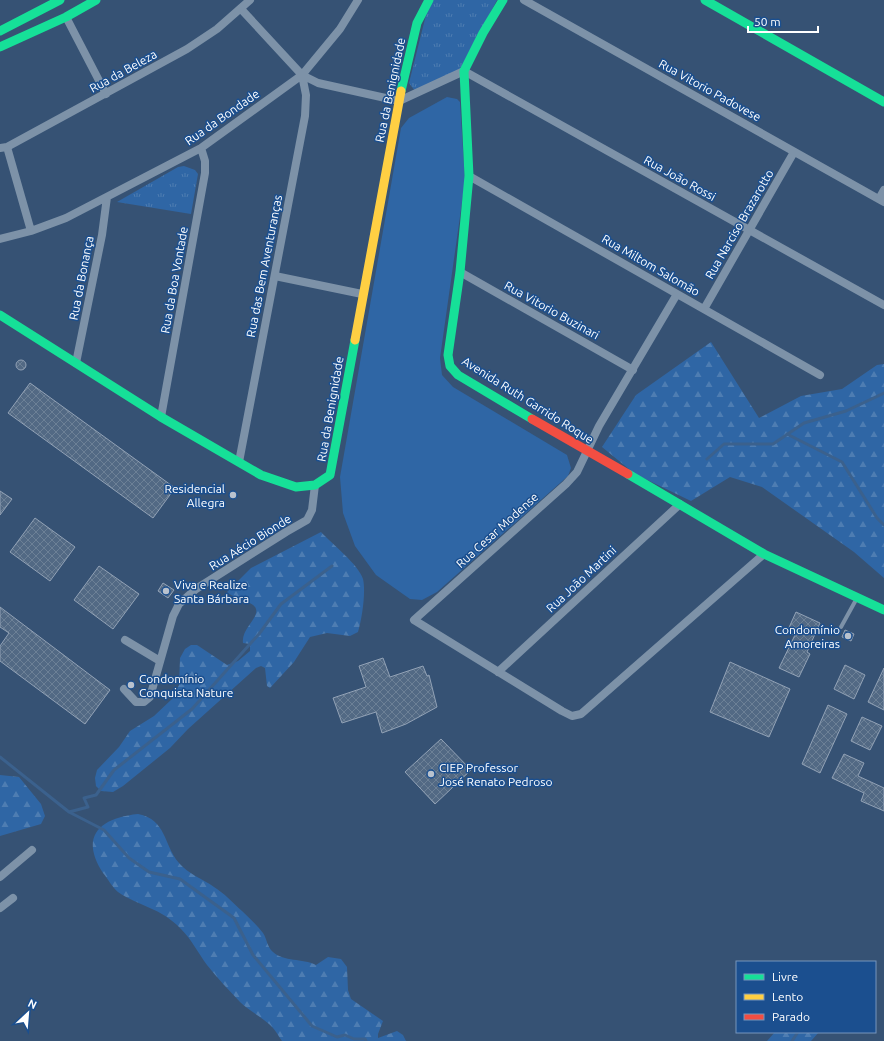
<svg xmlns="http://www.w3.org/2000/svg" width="884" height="1041" viewBox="0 0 884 1041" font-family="Ubuntu,sans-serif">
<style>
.grass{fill:url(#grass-tufts)}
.forest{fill:url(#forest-firs)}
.park{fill:#2f66a5}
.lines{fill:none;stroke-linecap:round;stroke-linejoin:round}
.stream{stroke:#3b618d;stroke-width:3}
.building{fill:url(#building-cross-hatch);stroke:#92a2b6}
.lane{stroke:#7d92a8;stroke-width:4}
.street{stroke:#7d92a8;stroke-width:8}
.fast{stroke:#16e098;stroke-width:9}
.slow{stroke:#ffcf43;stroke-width:9}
.jam{stroke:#f24e42;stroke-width:9}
.poi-dot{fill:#b9c2ce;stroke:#1b4f8f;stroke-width:1.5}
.labels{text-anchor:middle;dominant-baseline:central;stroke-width:3;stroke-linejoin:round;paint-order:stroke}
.street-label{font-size:12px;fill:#fff;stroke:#1b4f8f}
.poi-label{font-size:12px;fill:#fff;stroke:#1b4f8f;text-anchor:start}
</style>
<defs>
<pattern id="grass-tufts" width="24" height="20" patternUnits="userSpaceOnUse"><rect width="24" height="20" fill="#2f66a5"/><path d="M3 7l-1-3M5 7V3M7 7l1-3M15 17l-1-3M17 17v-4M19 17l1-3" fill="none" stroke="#4e7db2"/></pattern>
<pattern id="forest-firs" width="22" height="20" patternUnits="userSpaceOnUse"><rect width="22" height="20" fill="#2f66a5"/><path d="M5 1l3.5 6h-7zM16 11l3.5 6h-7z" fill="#4e7db2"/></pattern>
<pattern id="building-cross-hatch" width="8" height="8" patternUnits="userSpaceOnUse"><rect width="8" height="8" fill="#526984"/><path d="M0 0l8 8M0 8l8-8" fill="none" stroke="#6c8096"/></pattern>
</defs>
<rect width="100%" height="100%" fill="#365274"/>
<path class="grass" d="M 433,0 L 497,0 L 460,70 L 415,91 L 409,83 L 426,15 Z
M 184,166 L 195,170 L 198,174 L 191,214 L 117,202 L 178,167 Z"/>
<path class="forest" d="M 711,342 L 759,418 L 801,396 L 842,389 L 877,365 L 884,364 L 884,578 L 854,552 L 762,487 L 730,477 L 691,501 L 635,474 L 602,447 L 636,395 Z
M 321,532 C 331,543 359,565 363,579 C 366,592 362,619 358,632 L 350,636 L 327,633 L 310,637 L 294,662 L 270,688 L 267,686 L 265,668 L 261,666 L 256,668 L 188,729 L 170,748 L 123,786 L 113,792 L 101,791 L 96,786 L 95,778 L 97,770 L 119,747 L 130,731 L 154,716 L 172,699 L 179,685 L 180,658 L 185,649 L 191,645 L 197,645 L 227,665 L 238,661 L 250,651 L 250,644 L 243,643 C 241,629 259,618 256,609 C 254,601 234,599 227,592 L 251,568 Z
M 0,775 L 19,777 L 41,804 L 45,816 L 41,824 L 0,836 Z
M 138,814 C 167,820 163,844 179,863 C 188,874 203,879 214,887 C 224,893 233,903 242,911 C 249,918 257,925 263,933 C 267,939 267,947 273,952 C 284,962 302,958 316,965 L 328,957 L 341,959 L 347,967 L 348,990 L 351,999 L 383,1021 L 378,1034 L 378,1038 L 397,1031 L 403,1035 L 406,1041 L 282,1041 C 278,1035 274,1028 269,1024 C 260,1016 248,1010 240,1002 C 229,990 217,978 207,965 C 198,953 192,940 181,929 C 160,907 140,907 118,892 C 112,887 108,879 103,873 C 79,836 100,818 138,814 Z
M 775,1032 L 819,1032 L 811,1041 L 767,1041 Z"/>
<path class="park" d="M 447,97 L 457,99 L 460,102 L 465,181 L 440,358 L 442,375 L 453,387 L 567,455 L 571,468 L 568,476 L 437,592 L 422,600 L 410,599 L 376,575 L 355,546 L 343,513 L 340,477 L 401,128 L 409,118 Z"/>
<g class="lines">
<path class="stream" d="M 787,434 L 842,462 L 877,518 L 884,525
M 707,459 L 724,444 L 773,444 L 804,423 L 846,411 L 884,393
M 0,757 L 69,812 L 104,830 L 129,858 L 149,872 L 180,879 L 234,918 L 253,955 L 312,1026 L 337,1037 L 345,1035 L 354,1039 L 365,1039 L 366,1041
M 69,812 L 88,807 L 84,798 L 96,795 L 114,770 L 192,709 L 259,634 L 281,604 L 332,566
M 792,1041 L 798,1032"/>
</g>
<path class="building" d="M16 365a5 5 0 1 1 10 0a5 5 0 1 1-10 0Z
M 30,383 L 175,488 L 153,518 L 8,413 Z
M 0,491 L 12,499 L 0,515 Z
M 35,518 L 75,547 L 50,581 L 10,552 Z
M 99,566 L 139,594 L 113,629 L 74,600 Z
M 163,583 L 174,590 L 168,598 L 158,591 Z
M 0,607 L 110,690 L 85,724 L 0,661 L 0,646 L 9,633 L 0,627 Z
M 796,612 L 820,623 L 807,652 L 810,654 L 799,677 L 779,668 L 795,635 L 787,632 Z
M 845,630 L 854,634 L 851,641 L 842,637 Z
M 383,658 L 390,677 L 423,666 L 427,676 L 429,675 L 437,707 L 406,724 L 382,733 L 376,712 L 342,723 L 333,698 L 366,687 L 359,666 Z
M 730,662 L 790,689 L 769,737 L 710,712 Z
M 845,665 L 865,675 L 854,699 L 834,689 Z
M 884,668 L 884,710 L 868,702 Z
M 828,705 L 847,714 L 820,773 L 802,764 Z
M 862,717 L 882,726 L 870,750 L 851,741 Z
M 441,739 L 471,770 L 435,804 L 405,772 Z
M 844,754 L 864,763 L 858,776 L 884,788 L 884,811 L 861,801 L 864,793 L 832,778 Z"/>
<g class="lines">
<path class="lane" d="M 841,627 L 857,598"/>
<path class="street" d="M 524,0 L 884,202
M 241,9 L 302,75 L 318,83 L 399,101 L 464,71 L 884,305
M 66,17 L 106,94
M 7,147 L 31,231
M 0,148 L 7,147 L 187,49 L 217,29 L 250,0
M 469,176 L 820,375
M 879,199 L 884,190
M 0,239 L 31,231 L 66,218 L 201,148 L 302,75 L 340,29 L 358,0
M 460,272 L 633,370
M 275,276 L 362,294
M 677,294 L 599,426 L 577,472 L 566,484 L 414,620 L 562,711 L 572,716 L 581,714 L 764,554
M 704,309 L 794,152
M 76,363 L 102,235 L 107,197
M 161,417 L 205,173 L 205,161 L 201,148
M 239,462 L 305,116 L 306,95 L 302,75
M 125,640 L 160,661
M 498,672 L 680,504
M 124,689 L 136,702 L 144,702 L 150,697 L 173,616 L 179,604 L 196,589 L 286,532 L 307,520 L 312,510 L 315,485
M 0,877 L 32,850
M 0,908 L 13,898"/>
<path class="fast" d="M 503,0 L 483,33 L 464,71 L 469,176 L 460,272 L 448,355 L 450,366 L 458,375 L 532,419
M 705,0 L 884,102
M 0,31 L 60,0
M 0,47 L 66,17 L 96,0
M 401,91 L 417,23 L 429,0
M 0,315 L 161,417 L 261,475 L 296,487 L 315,485 L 330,475 L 355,340
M 628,474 L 764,554 L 884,610"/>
<path class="slow" d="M 355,340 L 401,91"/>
<path class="jam" d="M 532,419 L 628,474"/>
</g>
<g class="poi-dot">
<circle cx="233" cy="495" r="4"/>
<circle cx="166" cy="591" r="4"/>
<circle cx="848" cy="636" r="4"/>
<circle cx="131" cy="685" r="4"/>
<circle cx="431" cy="774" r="4"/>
</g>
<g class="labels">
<g class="street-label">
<text transform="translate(123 71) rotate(-29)">Rua da Beleza</text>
<text transform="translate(390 90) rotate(-78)">Rua da Benignidade</text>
<text transform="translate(710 90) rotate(29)">Rua Vitorio Padovese</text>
<text transform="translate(222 117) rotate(-35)">Rua da Bondade</text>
<text transform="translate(680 178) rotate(29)">Rua João Rossi</text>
<text transform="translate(739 224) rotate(-60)">Rua Narciso Brazarotto</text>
<text transform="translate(651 265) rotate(30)">Rua Miltom Salomão</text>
<text transform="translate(264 266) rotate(-79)">Rua das Bem Aventuranças</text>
<text transform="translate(81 278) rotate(-79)">Rua da Bonança</text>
<text transform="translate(174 280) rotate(-80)">Rua da Boa Vontade</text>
<text transform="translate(552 310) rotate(29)">Rua Vitorio Buzinari</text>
<text transform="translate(528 400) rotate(32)">Avenida Ruth Garrido Roque</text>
<text transform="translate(330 409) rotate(-80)">Rua da Benignidade</text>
<text transform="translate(497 530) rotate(-42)">Rua Cesar Modense</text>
<text transform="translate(250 542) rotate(-32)">Rua Aécio Bionde</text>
<text transform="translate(581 579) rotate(-43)">Rua João Martini</text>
</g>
<g class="poi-label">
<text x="225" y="488" text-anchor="end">Residencial<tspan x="225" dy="14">Allegra</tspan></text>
<text x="174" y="584">Viva e Realize<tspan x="174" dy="14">Santa Bárbara</tspan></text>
<text x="840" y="629" text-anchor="end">Condomínio<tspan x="840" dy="14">Amoreiras</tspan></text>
<text x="139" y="678">Condomínio<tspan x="139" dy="14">Conquista Nature</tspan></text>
<text x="439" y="767">CIEP Professor<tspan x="439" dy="14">José Renato Pedroso</tspan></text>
</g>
</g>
<rect x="736" y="961" width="140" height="72" fill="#1b4f8f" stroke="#7695bc"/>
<rect x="744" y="974" width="20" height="6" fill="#16e098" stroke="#7695bc"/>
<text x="772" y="981" font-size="12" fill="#ffffff">Livre</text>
<rect x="744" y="994" width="20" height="6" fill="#ffcf43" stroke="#7695bc"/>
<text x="772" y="1001" font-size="12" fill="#ffffff">Lento</text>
<rect x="744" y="1014" width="20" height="6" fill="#f24e42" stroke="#7695bc"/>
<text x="772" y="1021" font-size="12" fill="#ffffff">Parado</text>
<g transform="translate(28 1013) rotate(26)" stroke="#1b4f8f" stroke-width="3" paint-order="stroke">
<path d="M0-3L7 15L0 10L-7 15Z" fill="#ffffff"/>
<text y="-6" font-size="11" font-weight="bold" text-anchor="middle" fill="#ffffff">N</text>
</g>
<path d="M748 26v6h70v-6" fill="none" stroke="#ffffff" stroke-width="2"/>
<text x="754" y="26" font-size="12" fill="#ffffff" stroke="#1b4f8f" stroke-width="3" paint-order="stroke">50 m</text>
</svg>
